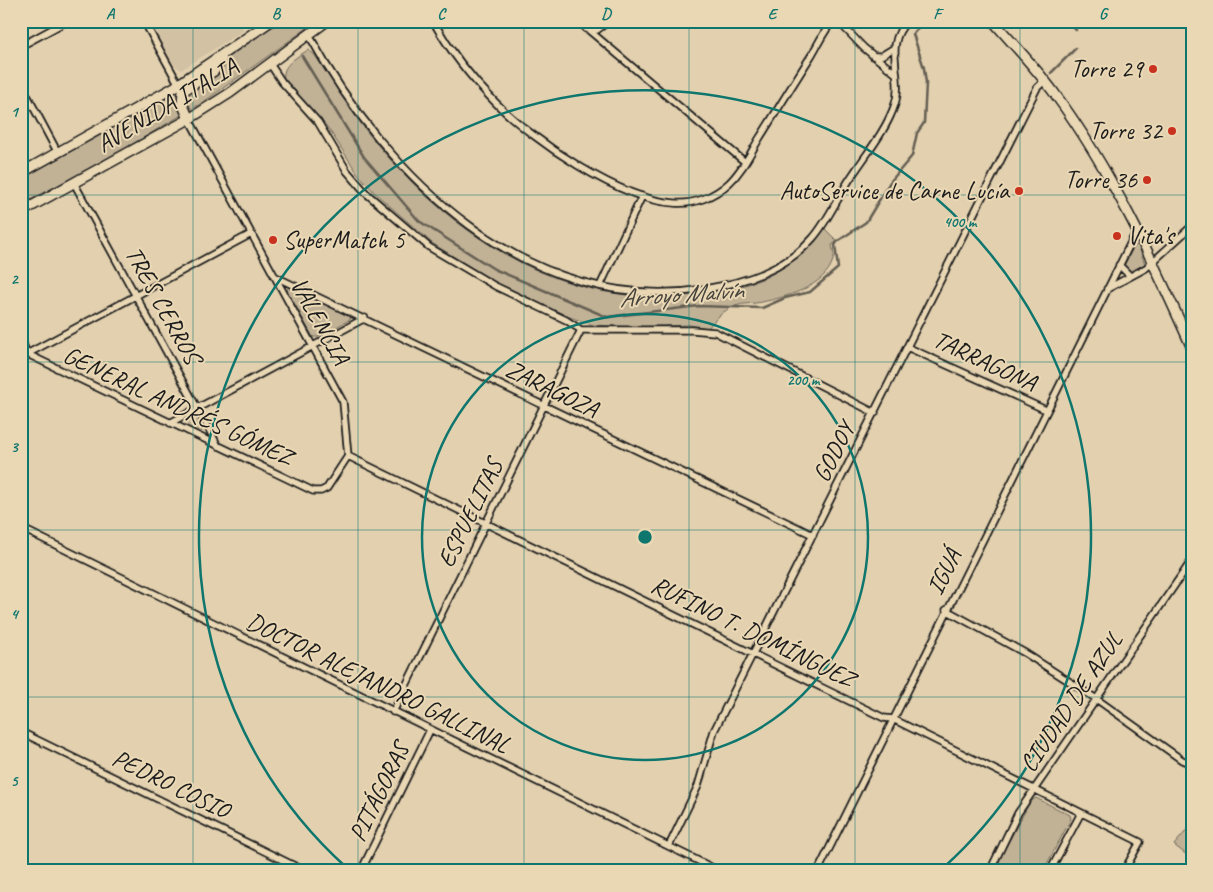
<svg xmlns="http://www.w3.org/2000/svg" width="1213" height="892" viewBox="0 0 1213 892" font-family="Caveat,sans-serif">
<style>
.built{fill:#d2c1a3}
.green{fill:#c1b296;stroke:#6e6759}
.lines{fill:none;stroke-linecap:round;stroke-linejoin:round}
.stream{stroke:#655f52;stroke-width:2.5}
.street-casing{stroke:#1c1c1c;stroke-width:9}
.secondary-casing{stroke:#1c1c1c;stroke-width:12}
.primary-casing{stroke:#1c1c1c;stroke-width:12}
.street{stroke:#ead8b5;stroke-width:5.5}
.secondary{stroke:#ead8b5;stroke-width:9}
.primary{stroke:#ead8b5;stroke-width:9}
.grid{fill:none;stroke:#0f766e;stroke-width:1;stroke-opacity:0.55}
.ring{fill:none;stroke:#0f766e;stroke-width:2.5}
.poi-dot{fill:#c8321e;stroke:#ead8b5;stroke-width:2}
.labels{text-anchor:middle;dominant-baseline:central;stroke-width:4;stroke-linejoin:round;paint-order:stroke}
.poi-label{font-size:25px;fill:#1c1c1c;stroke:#ead8b5;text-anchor:end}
.street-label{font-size:25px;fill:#1c1c1c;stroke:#ead8b5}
.water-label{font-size:26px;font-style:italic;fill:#46433c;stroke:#ead8b5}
.centre{fill:#0f766e;stroke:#ead8b5;stroke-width:2.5}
.ring-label{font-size:15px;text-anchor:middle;font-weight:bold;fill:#0f766e;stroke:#ead8b5;stroke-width:4;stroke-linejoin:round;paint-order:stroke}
.neatline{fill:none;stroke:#0f766e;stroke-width:2}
.grid-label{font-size:16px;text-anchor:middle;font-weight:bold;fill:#0f766e}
</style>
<rect width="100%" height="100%" fill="#e2d0af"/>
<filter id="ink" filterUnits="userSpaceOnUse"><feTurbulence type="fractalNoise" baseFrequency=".02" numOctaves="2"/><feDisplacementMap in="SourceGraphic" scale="10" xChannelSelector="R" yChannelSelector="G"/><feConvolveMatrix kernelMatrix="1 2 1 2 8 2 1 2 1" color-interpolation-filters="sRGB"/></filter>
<g filter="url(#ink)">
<path class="built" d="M 157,21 L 239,21 L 244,30 L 181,70 L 172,63 L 151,25 Z"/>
<path class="green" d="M 279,21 L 317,21 L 205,101 L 116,154 L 21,205 L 21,179 L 166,99 Z
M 308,50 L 314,54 C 335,84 353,116 377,144 C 456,239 568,312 698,294 C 754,287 788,275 824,228 L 837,241 L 832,245 C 833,250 835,256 833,260 C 825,287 786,297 762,302 C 753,304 743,303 735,306 C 723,310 716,319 708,328 L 690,325 L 633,327 L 593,325 L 558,313 L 491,280 L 432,243 L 375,193 L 358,174 L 328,128 L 284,80 C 281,65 297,57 308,50 Z
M 1138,245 L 1145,264 L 1130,272 L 1124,266 L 1134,246 Z
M 289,286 L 349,315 L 351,319 L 318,337 L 313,337 L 287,290 Z
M 192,416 L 197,417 L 203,428 L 202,431 L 200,433 L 186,426 L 185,421 Z
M 1036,798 L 1070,815 L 1071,819 L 1043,871 L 997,871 L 995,867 L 1030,802 Z
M 1192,824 L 1192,859 L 1174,845 Z"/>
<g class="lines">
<path class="stream" d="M 1067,21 L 1076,30
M 302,56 L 364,157 L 419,221 L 494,269 L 607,317 L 699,306 L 762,308 L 785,298 L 810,292 L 838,268 L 835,245 L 838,241 L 866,222 L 890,182 L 912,156 L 917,133 L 924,123 L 926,83 L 924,68 L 913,34 L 919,27 L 933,21
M 1051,73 L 1076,48"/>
<defs>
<path id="street" d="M 144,21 L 179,85
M 433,21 C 450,51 471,78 495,102 C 532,140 620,200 674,203 C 694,205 715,196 729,183 C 742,171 750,154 759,139 C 776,112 793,84 811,56 C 818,45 824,30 833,21
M 578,21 L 745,162
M 838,21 L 864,48 L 895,73
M 586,29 L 597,30 L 609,21
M 309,35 C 386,177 529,317 705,289 C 746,282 785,270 813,238 C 827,222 836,201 848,182 C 863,158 886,132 895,104 C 904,77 882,44 908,21
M 21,46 L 67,21
M 873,56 L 881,56 L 894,48
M 270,64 L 282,82 L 318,122 L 347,171 L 366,193 L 429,247 L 495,286 L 566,320 L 581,330 L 692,330 L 715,332 L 875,413
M 21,84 L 58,153
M 74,183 L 218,446
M 1119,265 L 1130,276
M 274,276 L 813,535
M 601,284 L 642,196
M 1107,289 L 1146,268 L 1192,226
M 21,339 L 27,354 L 251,234
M 907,347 L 1046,410
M 21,351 L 313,491 L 321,491 L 327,488 L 348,456 L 343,402 L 189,119
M 170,423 L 365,318
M 348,456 L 884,718 L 893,719 L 1140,842 L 1124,871
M 21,528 L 719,871
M 946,610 L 1025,653 L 1095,698 L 1182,760 L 1192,764
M 393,712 L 581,330
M 21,732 L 305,871
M 669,846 L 698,786 L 714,731 L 1037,88 L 1045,80
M 361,871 L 430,730
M 818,871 L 1137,230
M 990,871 L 1018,813 L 1192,560
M 1050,871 L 1081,813"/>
<path id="secondary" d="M 993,21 C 1014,45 1036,68 1055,94 C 1112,171 1153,261 1192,348"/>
<path id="primary" d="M 189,119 L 182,103 L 183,91 L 214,71 L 222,59
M 21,173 L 173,88 L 271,21
M 21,212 L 189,119 L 230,93 L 327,21"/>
</defs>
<use href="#street" class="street-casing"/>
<use href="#secondary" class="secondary-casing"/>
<use href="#primary" class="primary-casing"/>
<use href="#street" class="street"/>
<use href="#secondary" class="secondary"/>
<use href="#primary" class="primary"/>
</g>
</g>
<path class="grid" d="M 193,21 L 193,871M 358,21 L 358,871M 524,21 L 524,871M 689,21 L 689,871M 855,21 L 855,871M 1020,21 L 1020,871M 21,195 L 1192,195M 21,362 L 1192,362M 21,530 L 1192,530M 21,697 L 1192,697"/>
<g class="ring">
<circle cx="645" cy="537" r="223"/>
<path d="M347 868A446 446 0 1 1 943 868"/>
</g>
<g class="poi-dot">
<circle cx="1153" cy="69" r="5"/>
<circle cx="1172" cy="131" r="5"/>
<circle cx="1147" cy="180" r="5"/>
<circle cx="1019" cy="191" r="5"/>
<circle cx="1117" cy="236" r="5"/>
<circle cx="273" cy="240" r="5"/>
</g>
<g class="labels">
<g class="poi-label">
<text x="1143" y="69">Torre 29</text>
<text x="1162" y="131">Torre 32</text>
<text x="1137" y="180">Torre 36</text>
<text x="1009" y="191">AutoService de Carne Lucía</text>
<text x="1127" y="236" text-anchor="start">Vita's</text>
<text x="283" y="240" text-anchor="start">SuperMatch 5</text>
</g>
<g class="street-label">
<text transform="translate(167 105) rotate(-31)">AVENIDA ITALIA</text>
<text transform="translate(163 305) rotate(61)">TRES CERROS</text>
<text transform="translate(320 321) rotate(61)">VALENCIA</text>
<text transform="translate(985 361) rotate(25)">TARRAGONA</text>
<text transform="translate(552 389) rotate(26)">ZARAGOZA</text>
<text transform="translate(178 406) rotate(25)">GENERAL ANDRÉS GÓMEZ</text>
<text transform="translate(834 452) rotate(-63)">GODOY</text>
<text transform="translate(470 513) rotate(-64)">ESPUELITAS</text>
<text transform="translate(944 572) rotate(-63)">IGUÁ</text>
<text transform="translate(753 632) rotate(26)">RUFINO T. DOMÍNGUEZ</text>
<text transform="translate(378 683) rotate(26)">DOCTOR ALEJANDRO GALLINAL</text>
<text transform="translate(1071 702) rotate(-56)">CIUDAD DE AZUL</text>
<text transform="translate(171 784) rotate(26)">PEDRO COSIO</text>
<text transform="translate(379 792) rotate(-64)">PITÁGORAS</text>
</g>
<g class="water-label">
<text transform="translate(681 294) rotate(-4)">Arroyo Malvín</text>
</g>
</g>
<circle cx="645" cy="537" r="8" class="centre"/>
<g class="ring-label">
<text x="960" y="227">400 m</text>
<text x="803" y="385">200 m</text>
</g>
<rect width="1213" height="892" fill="none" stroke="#ead8b5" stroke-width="55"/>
<rect x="28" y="28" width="1158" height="836" class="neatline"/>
<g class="grid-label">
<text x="110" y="19">A</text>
<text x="276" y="19">B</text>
<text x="441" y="19">C</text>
<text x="606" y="19">D</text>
<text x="772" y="19">E</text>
<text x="937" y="19">F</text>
<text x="1103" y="19">G</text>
<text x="14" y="117">1</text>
<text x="14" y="284">2</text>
<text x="14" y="452">3</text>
<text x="14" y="619">4</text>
<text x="14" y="786">5</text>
</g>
</svg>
